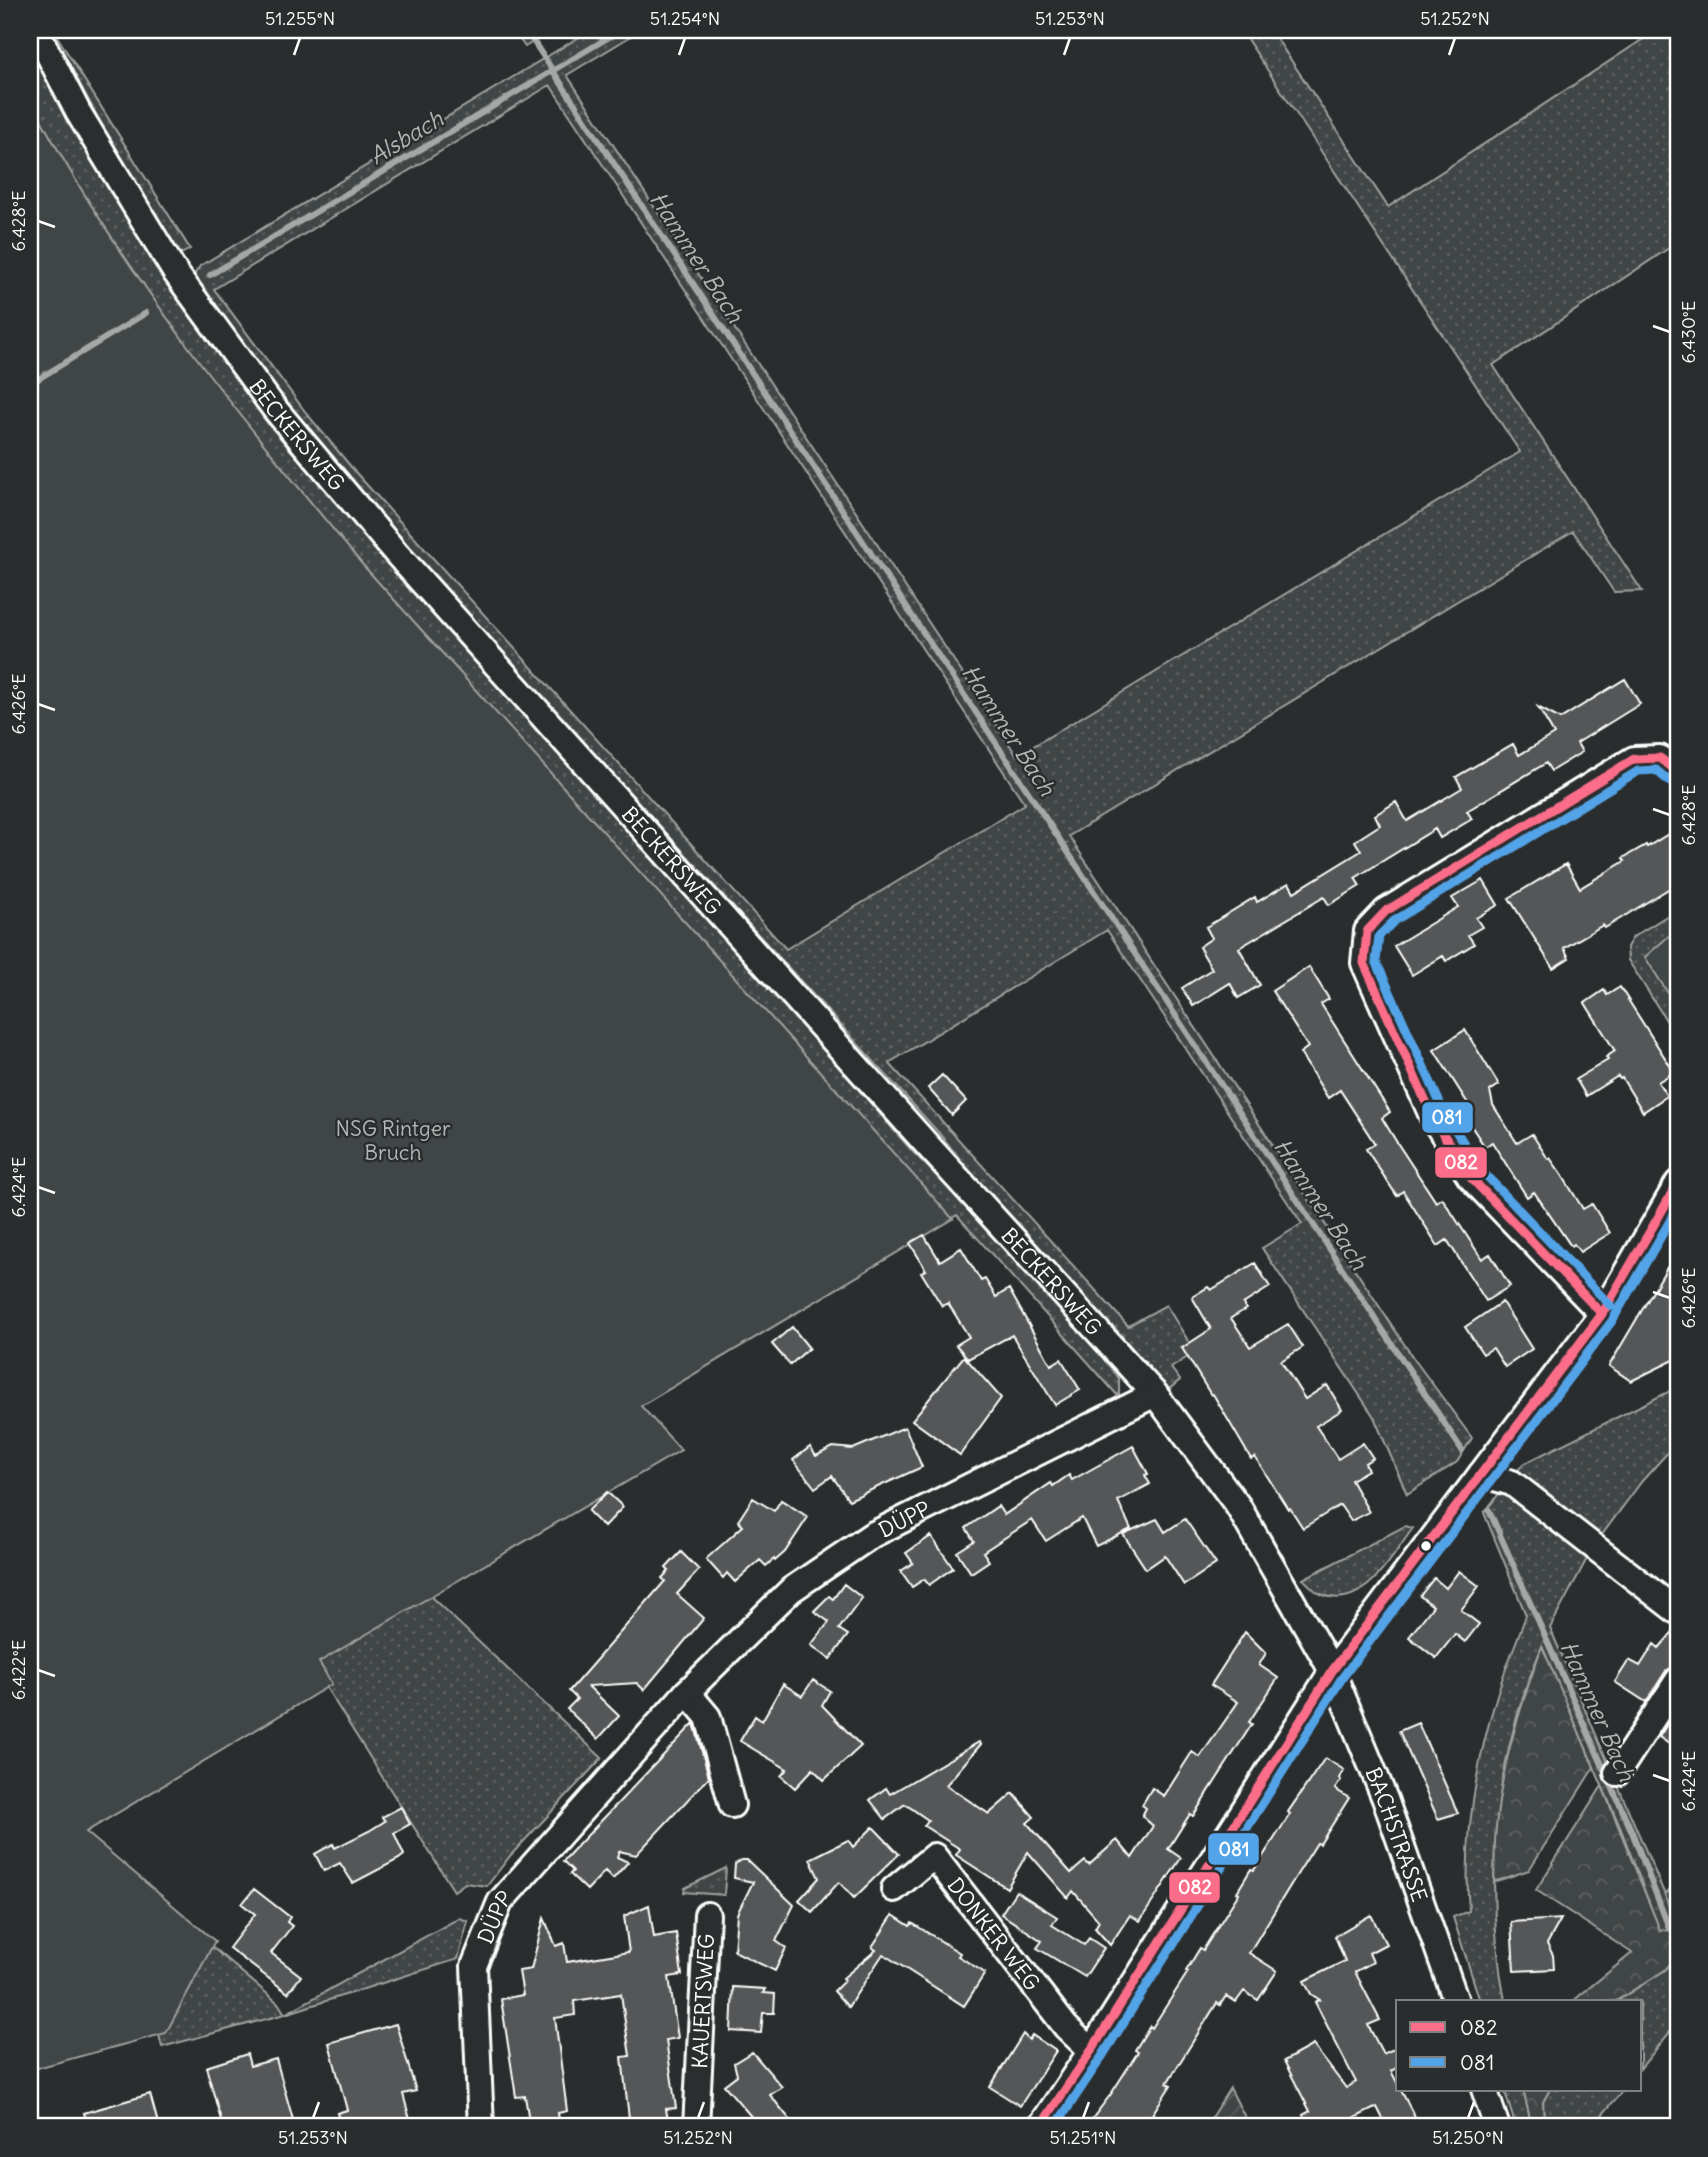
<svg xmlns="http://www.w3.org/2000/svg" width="1708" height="2157" viewBox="0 0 1708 2157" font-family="Delius,sans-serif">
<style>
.grass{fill:url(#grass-dots);stroke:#a0a2a2;stroke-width:2;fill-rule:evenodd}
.forest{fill:url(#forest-crowns);stroke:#a0a2a2;stroke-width:2}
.park{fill:#414445;stroke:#a0a2a2;stroke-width:2}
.garden{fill:url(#garden-furrows);stroke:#a0a2a2;stroke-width:2}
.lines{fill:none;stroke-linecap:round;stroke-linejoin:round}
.stream{stroke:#a6a7a7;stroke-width:6}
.building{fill:#555758;stroke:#fff;stroke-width:2}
.minor-casing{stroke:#fff;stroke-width:30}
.minor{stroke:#2a2d2e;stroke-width:24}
.bus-1-casing{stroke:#2a2d2e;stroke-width:14}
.bus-2-casing{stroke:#2a2d2e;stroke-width:14}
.bus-1{stroke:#fb6d88;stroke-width:9}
.bus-2{stroke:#53a3e8;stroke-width:9}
.ticks{fill:none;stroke:#fff;stroke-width:2.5}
.bus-dot{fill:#fff;stroke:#2a2d2e;stroke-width:2.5}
.labels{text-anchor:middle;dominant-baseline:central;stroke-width:5;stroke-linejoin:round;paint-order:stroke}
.street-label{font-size:21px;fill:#fff;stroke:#2a2d2e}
.park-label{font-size:21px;fill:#b3b4b5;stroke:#2a2d2e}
.water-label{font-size:23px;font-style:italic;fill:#b4b6b6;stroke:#2a2d2e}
.line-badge{stroke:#2a2d2e;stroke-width:2.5}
.badge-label{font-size:19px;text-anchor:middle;font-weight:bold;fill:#fff}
.neatline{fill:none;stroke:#fff;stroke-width:2.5}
.ticks-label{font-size:18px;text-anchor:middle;fill:#fff}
</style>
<defs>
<pattern id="grass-dots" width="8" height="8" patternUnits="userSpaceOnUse" patternTransform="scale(1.75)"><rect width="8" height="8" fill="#414445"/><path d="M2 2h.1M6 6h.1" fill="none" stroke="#5e6061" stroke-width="1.8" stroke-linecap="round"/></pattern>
<pattern id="forest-crowns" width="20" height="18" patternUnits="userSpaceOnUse" patternTransform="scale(1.75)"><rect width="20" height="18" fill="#414445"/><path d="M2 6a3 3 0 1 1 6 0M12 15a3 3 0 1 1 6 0" fill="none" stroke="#5e6061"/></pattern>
<pattern id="garden-furrows" width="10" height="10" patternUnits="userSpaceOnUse" patternTransform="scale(1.75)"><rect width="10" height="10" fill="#414445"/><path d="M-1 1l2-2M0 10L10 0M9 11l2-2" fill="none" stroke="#5e6061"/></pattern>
</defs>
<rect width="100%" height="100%" fill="#2a2d2e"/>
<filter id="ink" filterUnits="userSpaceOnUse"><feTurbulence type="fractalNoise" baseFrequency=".0143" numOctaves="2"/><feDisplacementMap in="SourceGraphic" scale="14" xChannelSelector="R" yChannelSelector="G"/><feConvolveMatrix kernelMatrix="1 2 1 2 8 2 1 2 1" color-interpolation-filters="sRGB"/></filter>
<g filter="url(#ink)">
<path class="grass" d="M 51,30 L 53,30 L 190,249 L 183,253 L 178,252 L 120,159 Z
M 513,30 L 537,30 L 542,36 L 525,47 Z
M 591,30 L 641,30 L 567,75 L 1017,756 L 1520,452 L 1241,30 L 1271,30 L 1388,207 L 1657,30 L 1678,30 L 1678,242 L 1493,365 L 1642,591 L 1614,592 L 1573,531 L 1069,836 L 1414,1359 L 1472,1438 L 1457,1462 L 1407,1494 L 1374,1417 L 1262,1248 L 1302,1224 L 1107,930 L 889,1063 L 1128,1326 L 1166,1305 L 1195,1352 L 1171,1368 L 1180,1380 L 1168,1390 L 1115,1328 L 1104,1320 L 981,1185 L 938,1132 L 438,582 L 272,384 L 194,275 L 200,266 ZM 550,85 L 1025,804 L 786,949 L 357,474 L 307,414 L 214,289 Z
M 30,46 L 90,159 L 182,305 L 268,424 L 397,573 L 733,945 L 913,1152 L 961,1200 L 1094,1347 L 1119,1378 L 1119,1397 L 957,1215 L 634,1408 L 430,1596 L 602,1758 L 510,1856 L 487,1886 L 465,1883 L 454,1891 L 312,1665 L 381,594 L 172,337 L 30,112 Z
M 1678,909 L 1678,1039 L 1628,960 L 1627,947 L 1633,937 Z
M 1678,1387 L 1678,1441 L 1642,1481 L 1598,1540 L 1515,1474 L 1523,1464 Z
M 1505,1486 L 1590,1553 L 1550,1628 L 1665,1895 L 1678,1931 L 1660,1931 L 1620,1827 L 1542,1647 C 1494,1757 1483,1884 1505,2001 L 1480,2001 L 1453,1917 L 1469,1911 C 1463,1839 1476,1764 1497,1695 C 1505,1668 1517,1641 1526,1615 L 1484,1513 Z
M 1405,1526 L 1413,1528 C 1392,1556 1362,1615 1319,1593 C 1314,1591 1308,1583 1303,1579 Z
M 78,1833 L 278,2003 L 285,2014 L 459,1918 L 468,1921 L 458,1959 L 285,2014 L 162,2047 L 159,2035 L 30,1837 Z
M 726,1868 L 724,1895 L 684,1892 L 685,1888 Z
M 1678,1955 L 1678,2022 L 1640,2069 L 1640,2001 L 1617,2001 L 1665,1970 Z
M 1504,2089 L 1523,2089 L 1532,2127 L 1516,2127 Z
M 1550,2089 L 1624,2089 L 1592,2127 L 1544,2127 L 1543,2102 Z"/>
<path class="forest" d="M 1542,1646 L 1594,1767 L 1529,1870 L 1494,1882 C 1495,1864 1494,1846 1496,1828 C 1501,1765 1521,1705 1542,1646 Z
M 1602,1786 L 1660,1930 L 1678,1931 L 1678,1955 L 1665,1970 L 1616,2001 L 1573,2001 L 1632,1953 L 1536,1890 Z
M 1678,1882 L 1678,1927 L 1665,1895 Z
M 1523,2089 L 1550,2089 L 1543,2102 L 1544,2127 L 1532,2127 Z"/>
<path class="park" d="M 30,99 C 119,269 240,418 362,564 L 953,1219 L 641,1406 L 681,1450 L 319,1662 L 332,1684 L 86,1832 L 215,1941 L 166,2033 L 30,2070 Z
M 1678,928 L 1678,1009 L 1645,957 Z"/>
<path class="garden" d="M 1230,2088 L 1250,2127 L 1205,2127 Z"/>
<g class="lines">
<path class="stream" d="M 526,30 L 1462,1450
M 210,275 L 621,30
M 30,384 L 146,313
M 1489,1510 L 1632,1832 L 1669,1928"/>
</g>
<path class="building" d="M 1625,679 L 1640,704 L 1577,743 L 1582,752 L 1551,771 L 1546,763 L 1467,811 L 1472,819 L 1440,838 L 1435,829 L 1355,878 L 1360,886 L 1329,905 L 1324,897 L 1239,948 L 1260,985 L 1238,998 L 1230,983 L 1193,1006 L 1182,988 L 1212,969 L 1199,947 L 1212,938 L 1206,927 L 1255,897 L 1257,902 L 1289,883 L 1294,892 L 1361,851 L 1355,841 L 1380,825 L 1375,815 L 1396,802 L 1407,821 L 1462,788 L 1456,777 L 1513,744 L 1519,755 L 1554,734 L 1538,707 L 1560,719 Z
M 1678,828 L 1678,883 L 1605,928 L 1603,925 L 1564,948 L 1569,958 L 1553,968 L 1509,898 L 1566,864 L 1580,888 L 1625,861 L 1623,858 L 1646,845 L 1647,847 Z
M 1483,880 L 1498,905 L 1476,918 L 1482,927 L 1468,935 L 1474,944 L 1446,961 L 1443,956 L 1412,975 L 1394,946 L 1458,907 L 1452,898 Z
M 1309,967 L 1329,999 L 1321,1004 L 1390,1112 L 1382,1118 L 1396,1141 L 1436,1202 L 1442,1198 L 1482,1259 L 1490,1254 L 1510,1286 L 1486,1301 L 1447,1240 L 1438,1246 L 1403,1191 L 1397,1196 L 1366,1149 L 1375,1144 L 1340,1090 L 1328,1098 L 1300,1053 L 1308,1047 L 1272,991 Z
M 1620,987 L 1674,1072 L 1658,1082 L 1667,1096 L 1643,1112 L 1622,1078 L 1620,1079 L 1618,1076 L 1586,1096 L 1576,1079 L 1608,1060 L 1606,1057 L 1615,1051 L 1585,1003 L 1604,990 L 1607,995 Z
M 1465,1030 L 1499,1085 L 1490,1091 L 1493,1105 L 1517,1143 L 1532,1134 L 1548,1159 L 1550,1158 L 1562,1175 L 1583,1209 L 1592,1204 L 1610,1233 L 1580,1252 L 1574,1244 L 1571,1246 L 1534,1192 L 1527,1197 L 1492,1142 L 1485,1147 L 1466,1118 L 1474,1113 L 1434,1050 Z
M 942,1075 L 966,1101 L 952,1115 L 928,1088 Z
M 924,1235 L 940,1261 L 961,1248 L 981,1281 L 985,1279 L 996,1297 L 1009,1289 L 1051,1365 L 1061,1359 L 1080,1390 L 1055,1405 L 1012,1335 L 968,1359 L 956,1345 L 969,1337 L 948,1303 L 942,1306 L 921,1272 L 926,1270 L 910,1243 Z
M 1678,1249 L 1678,1352 L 1674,1360 L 1631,1381 L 1609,1366 Z
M 1255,1263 L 1270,1287 L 1243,1304 L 1246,1309 L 1231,1318 L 1250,1347 L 1288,1324 L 1303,1347 L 1281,1361 L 1305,1399 L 1327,1385 L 1342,1410 L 1316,1426 L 1338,1459 L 1363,1443 L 1373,1458 L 1365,1463 L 1368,1470 L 1351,1480 L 1369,1512 L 1351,1521 L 1340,1505 L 1303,1528 L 1290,1508 L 1288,1509 L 1255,1457 L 1251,1459 L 1213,1394 L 1211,1395 L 1182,1348 L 1211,1329 L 1192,1297 L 1208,1287 L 1211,1290 Z
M 1502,1302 L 1532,1349 L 1505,1367 L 1493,1348 L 1483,1354 L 1465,1327 Z
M 792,1327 L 809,1348 L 790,1365 L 772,1344 Z
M 964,1356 L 1001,1398 L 960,1455 L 912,1420 Z
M 905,1427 L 922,1467 L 849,1500 L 832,1476 L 815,1488 L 793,1460 L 810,1447 L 816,1456 L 833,1447 L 853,1449 Z
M 1133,1446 L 1148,1474 L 1145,1475 L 1150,1484 L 1118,1501 L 1131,1529 L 1096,1546 L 1082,1518 L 1046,1541 L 1032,1520 L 983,1552 L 989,1561 L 971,1573 L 957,1552 L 974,1541 L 966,1528 L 998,1506 L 1004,1515 L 1051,1483 L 1053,1486 L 1069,1475 L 1072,1480 Z
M 607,1492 L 623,1507 L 604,1527 L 588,1511 Z
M 753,1498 L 774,1511 L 781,1500 L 808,1517 L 785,1552 L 775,1561 L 774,1559 L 766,1566 L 760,1560 L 735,1582 L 727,1573 L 723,1578 L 706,1559 L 743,1526 L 738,1521 Z
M 1157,1519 L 1165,1532 L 1185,1519 L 1216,1564 L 1184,1585 L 1165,1556 L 1146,1569 L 1123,1534 Z
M 931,1536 L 953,1568 L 929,1585 L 924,1579 L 912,1587 L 901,1571 L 913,1563 L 906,1553 Z
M 681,1552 L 699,1570 L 677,1594 L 704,1618 L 644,1690 L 637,1683 L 588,1686 L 619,1716 L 598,1739 L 567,1709 L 577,1699 L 569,1691 L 665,1581 L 662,1578 L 669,1571 L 666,1568 Z
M 1459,1571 L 1479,1586 L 1461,1610 L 1479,1624 L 1465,1642 L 1455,1634 L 1436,1658 L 1409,1637 L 1433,1606 L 1420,1596 L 1434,1578 L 1446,1588 Z
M 844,1584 L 862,1598 L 839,1629 L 848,1635 L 830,1659 L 811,1645 L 829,1622 L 814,1611 L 829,1596 L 833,1599 Z
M 1677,1627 L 1678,1665 L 1666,1671 L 1646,1702 L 1615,1682 L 1629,1660 L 1640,1666 L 1654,1644 L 1659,1648 Z
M 1245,1632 L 1266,1653 L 1259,1665 L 1278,1678 L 1249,1722 L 1252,1724 L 1193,1816 L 1190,1814 L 1168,1849 L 1181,1858 L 1140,1921 L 1130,1915 L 1110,1945 L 1095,1928 L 1099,1921 L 1073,1891 L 1068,1898 L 1028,1852 L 1007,1888 L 956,1855 L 960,1849 L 924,1826 L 928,1820 L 905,1804 L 885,1819 L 870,1800 L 886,1788 L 890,1794 L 979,1742 L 981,1744 L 946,1785 L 989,1814 L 1013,1793 L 1034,1817 L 1027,1823 L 1071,1873 L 1085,1861 L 1089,1865 L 1117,1840 L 1132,1858 L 1153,1826 L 1142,1816 L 1146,1808 L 1142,1805 L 1152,1788 L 1164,1796 L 1192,1752 L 1200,1757 L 1238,1702 L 1211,1685 Z
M 813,1680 L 830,1691 L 822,1705 L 861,1746 L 824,1780 L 813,1769 L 795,1788 L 781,1776 L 787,1769 L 740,1741 L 755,1716 L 762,1721 L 783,1684 L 802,1696 Z
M 1678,1707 L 1678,1750 L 1659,1737 Z
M 694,1723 L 709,1777 L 636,1855 L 619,1851 L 617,1857 L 628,1862 L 613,1879 L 605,1871 L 587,1890 L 570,1874 L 573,1871 L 563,1861 Z
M 1418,1723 L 1458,1813 L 1438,1819 L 1399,1731 Z
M 1325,1758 L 1344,1770 L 1339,1778 L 1341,1780 L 1335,1789 L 1349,1798 L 1320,1844 L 1317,1843 L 1298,1873 L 1249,1953 L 1277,1971 L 1258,2000 L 1244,1991 L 1236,2002 L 1226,1996 L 1220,2005 L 1217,2003 L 1167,2083 L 1171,2085 L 1144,2127 L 1086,2127 L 1111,2094 L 1138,2052 L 1135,2050 L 1150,2026 L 1152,2028 L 1188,1972 L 1186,1971 L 1200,1948 L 1203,1950 L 1239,1893 L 1237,1892 L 1251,1869 L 1254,1870 L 1290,1814 L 1288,1812 Z
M 401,1807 L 410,1824 L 394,1833 L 404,1855 L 399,1859 L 353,1883 L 340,1863 L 324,1871 L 315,1854 L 333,1844 L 335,1848 L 369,1831 L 385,1821 L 382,1817 Z
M 873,1827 L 899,1854 L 854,1898 L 839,1882 L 812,1912 L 799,1900 L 819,1878 L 810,1859 L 848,1840 L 853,1847 Z
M 742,1860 L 747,1860 L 794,1905 L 776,1941 L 786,1948 L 775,1971 L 734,1951 L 737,1914 L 753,1882 L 734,1878 L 735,1864 Z
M 254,1889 L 290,1917 L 287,1922 L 292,1926 L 271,1953 L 301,1976 L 288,1993 L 229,1948 L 255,1914 L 242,1904 Z
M 1016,1891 L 1057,1917 L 1052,1925 L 1084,1945 L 1089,1938 L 1104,1948 L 1085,1977 L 1037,1948 L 1042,1941 L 1001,1914 Z
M 649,1905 L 654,1937 L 676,1933 L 682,1975 L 669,1977 L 678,2038 L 666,2040 L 676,2108 L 666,2109 L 669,2127 L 630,2127 L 622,2057 L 630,2056 L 621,1994 L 574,2001 L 575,2015 L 555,2018 L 567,2111 L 558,2113 L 560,2127 L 530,2127 L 525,2096 L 516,2097 L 501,1999 L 523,1995 L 519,1971 L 531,1969 L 544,1918 L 556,1946 L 564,1943 L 567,1962 L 629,1952 L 624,1916 Z
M 893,1915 L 910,1926 L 912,1923 L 960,1953 L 958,1956 L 985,1973 L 964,2006 L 883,1954 L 848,2007 L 834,1991 L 845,1980 L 843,1978 L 876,1950 L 872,1947 Z
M 1371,1915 L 1386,1944 L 1369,1953 L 1373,1962 L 1355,1972 L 1380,2020 L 1368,2025 L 1383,2054 L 1398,2047 L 1398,2067 L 1391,2071 L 1420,2127 L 1387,2127 L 1377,2107 L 1336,2127 L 1309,2127 L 1303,2115 L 1310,2111 L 1284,2061 L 1313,2045 L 1346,2088 L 1356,2082 L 1315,2002 L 1320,2000 L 1311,1994 L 1304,1981 L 1345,1961 L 1335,1936 Z
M 1561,1919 L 1547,1944 L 1553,1955 L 1554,1969 L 1514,1971 L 1511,1922 Z
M 733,1987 L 765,1989 L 763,1993 L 775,1994 L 774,2013 L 763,2013 L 761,2033 L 731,2031 Z
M 396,2024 L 416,2091 L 403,2094 L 412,2127 L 341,2127 L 337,2113 L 347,2110 L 329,2043 Z
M 1023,2034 L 1029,2040 L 1032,2035 L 1056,2051 L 1020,2106 L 990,2087 Z
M 752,2052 L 782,2087 L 770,2095 L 796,2127 L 760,2127 L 724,2085 L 737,2075 L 734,2063 Z
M 247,2054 L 250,2066 L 276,2059 L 295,2127 L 223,2127 L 206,2067 Z
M 150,2094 L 159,2127 L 88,2127 L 84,2113 Z"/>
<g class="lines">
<defs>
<g id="minor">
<path id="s1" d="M 36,30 L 78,112 L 175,272 L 274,408 L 396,553 L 930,1148 L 1155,1394 L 1238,1506 L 1332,1671 L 1385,1799 L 1456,2001"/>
<path d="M 1602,1314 L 1470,1177 L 1433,1118 L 1364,963 L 1367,931 L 1386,911 L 1634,759 L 1660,758 L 1678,772"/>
<path d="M 1481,1474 L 1512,1483 L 1678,1612"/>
<path d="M 687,1692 L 708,1717 L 732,1805"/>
<path d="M 1617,1773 L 1678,1680"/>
<path id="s2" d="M 894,1889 L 934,1856 L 1066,2027 L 1091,2051"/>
<path d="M 1484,2089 L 1497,2127"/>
<path id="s3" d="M 481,2127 L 474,1966 L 500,1902 L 687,1692 L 791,1590 L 872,1535 L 1155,1394"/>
<path id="s4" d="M 696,2127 L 707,1915"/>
<path d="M 1040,2127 L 1091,2051 L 1332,1671 L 1602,1314 L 1678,1183"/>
</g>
</defs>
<use href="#minor" class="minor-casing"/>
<use href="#minor" class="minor"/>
<defs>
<path id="bus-1" d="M 1602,1314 L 1470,1177 L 1433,1118 L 1364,963 L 1367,931 L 1386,911 L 1634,759 L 1660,758 L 1678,772
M 1040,2127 L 1091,2051 L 1332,1671 L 1602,1314 L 1678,1183"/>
<path id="bus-2" d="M 1611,1306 L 1480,1169 L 1444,1112 L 1376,961 L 1379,936 L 1394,921 L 1638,771 L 1656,770 L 1670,782
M 1055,2127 L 1101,2058 L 1342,1678 L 1612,1321 L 1678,1207"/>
</defs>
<use href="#bus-1" class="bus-1-casing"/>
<use href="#bus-2" class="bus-2-casing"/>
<use href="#bus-1" class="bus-1"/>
<use href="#bus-2" class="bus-2"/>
</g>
</g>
<path class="ticks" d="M 294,55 L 300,38M 679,55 L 685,38M 1064,55 L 1070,38M 1449,55 L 1455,38M 38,221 L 55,227M 1653,326 L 1670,332M 38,704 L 55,710M 1653,809 L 1670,815M 38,1187 L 55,1193M 1653,1292 L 1670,1298M 38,1670 L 55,1676M 1653,1775 L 1670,1781M 313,2118 L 319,2102M 698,2118 L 704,2102M 1083,2118 L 1089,2102M 1468,2118 L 1474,2102"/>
<circle class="bus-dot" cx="1426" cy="1546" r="6"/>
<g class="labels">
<g class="street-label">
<text stroke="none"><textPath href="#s1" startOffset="483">BECKERSWEG</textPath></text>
<text stroke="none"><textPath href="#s1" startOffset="1050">BECKERSWEG</textPath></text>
<text stroke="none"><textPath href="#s1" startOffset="1617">BECKERSWEG</textPath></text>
<text stroke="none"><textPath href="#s3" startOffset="791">DÜPP</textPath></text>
<text stroke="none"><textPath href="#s1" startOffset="2275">BACHSTRASSE</textPath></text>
<text stroke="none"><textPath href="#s3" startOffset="214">DÜPP</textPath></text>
<text stroke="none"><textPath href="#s2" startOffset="150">DONKER WEG</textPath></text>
<text stroke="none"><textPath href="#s4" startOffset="126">KAUERTSWEG</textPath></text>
</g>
<g class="park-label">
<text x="393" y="1128">NSG Rintger<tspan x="393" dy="24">Bruch</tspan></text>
</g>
<g class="water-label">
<text transform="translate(406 137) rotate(-31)">Alsbach</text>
<text transform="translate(697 257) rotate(57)">Hammer Bach</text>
<text transform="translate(1009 730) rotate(57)">Hammer Bach</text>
<text transform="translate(1321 1204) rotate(57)">Hammer Bach</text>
<text transform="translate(1598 1711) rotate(66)">Hammer Bach</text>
</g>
</g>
<g class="line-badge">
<rect x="1421" y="1101" width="53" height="33" rx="7" fill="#53a3e8"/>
<rect x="1434" y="1146" width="54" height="33" rx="7" fill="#fb6d88"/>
<rect x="1207" y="1832" width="53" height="34" rx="7" fill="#53a3e8"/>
<rect x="1168" y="1871" width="53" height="33" rx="7" fill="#fb6d88"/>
</g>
<g class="badge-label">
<text x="1447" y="1124">081</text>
<text x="1461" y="1169">082</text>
<text x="1234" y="1856">081</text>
<text x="1195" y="1894">082</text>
</g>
<rect width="1708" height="2157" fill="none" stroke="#2a2d2e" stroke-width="77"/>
<rect x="1396" y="2000" width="245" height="91" fill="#2a2d2e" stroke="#7f8182" stroke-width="2"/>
<rect x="1410" y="2022" width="35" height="10" fill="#fb6d88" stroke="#7f8182" stroke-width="2"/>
<text x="1460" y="2035" font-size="21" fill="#ffffff">082</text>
<rect x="1410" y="2057" width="35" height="10" fill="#53a3e8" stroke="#7f8182" stroke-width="2"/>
<text x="1460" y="2070" font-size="21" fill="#ffffff">081</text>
<rect x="38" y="38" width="1632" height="2080" class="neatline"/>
<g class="ticks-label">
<text x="300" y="25">51.255°N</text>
<text x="685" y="25">51.254°N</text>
<text x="1070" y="25">51.253°N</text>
<text x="1455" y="25">51.252°N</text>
<text transform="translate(19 221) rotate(-90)" y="6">6.428°E</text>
<text transform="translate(1689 332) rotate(-90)" y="6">6.430°E</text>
<text transform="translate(19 704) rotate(-90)" y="6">6.426°E</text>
<text transform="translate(1689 815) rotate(-90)" y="6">6.428°E</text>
<text transform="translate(19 1187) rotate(-90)" y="6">6.424°E</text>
<text transform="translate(1689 1298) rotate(-90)" y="6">6.426°E</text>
<text transform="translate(19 1670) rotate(-90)" y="6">6.422°E</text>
<text transform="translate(1689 1781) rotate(-90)" y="6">6.424°E</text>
<text x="313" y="2144">51.253°N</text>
<text x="698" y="2144">51.252°N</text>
<text x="1083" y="2144">51.251°N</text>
<text x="1468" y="2144">51.250°N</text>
</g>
</svg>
